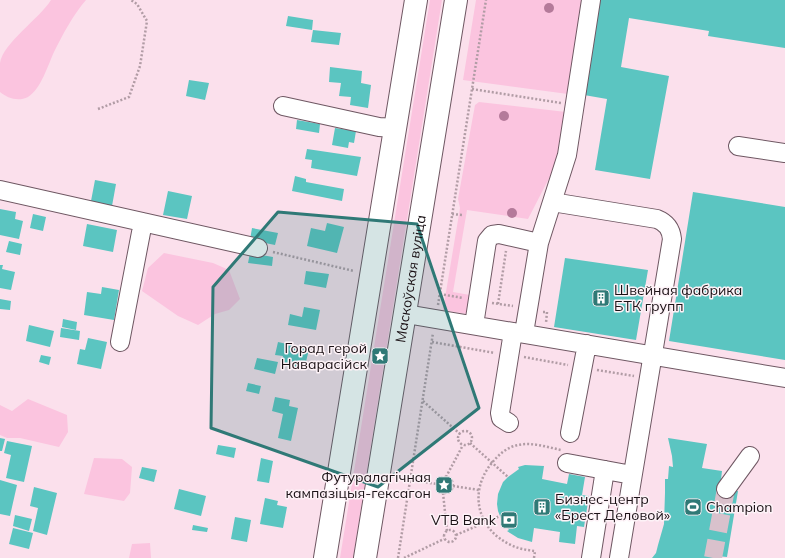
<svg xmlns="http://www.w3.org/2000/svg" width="785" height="558" viewBox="0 0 785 558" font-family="Mulish,sans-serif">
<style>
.green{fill:#fbc4df}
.building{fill:#5bc5c1}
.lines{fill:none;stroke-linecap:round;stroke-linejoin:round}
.minor-tunnel{stroke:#d9c1cc;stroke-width:18;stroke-dasharray:18 9;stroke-linecap:butt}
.minor-casing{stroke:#6e5762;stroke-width:20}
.major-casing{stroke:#6e5762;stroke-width:24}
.path{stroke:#b19ca5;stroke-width:2.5;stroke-dasharray:2 2;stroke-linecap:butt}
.minor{stroke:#fff;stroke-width:18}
.major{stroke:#fff;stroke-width:22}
.tree{fill:#b47a9a}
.marked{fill:#2f7976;fill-opacity:0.2;stroke:#2f7976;stroke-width:3;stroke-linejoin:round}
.labels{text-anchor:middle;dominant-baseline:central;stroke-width:3;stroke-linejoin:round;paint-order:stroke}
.street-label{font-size:14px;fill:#1b1216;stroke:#fdf2f7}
.poi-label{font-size:14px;fill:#1b1216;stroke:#fdf2f7;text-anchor:start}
</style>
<rect width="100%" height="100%" fill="#fbe0ec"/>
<path class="green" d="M 51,0 L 86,0 C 73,15 63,34 54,52 C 48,65 41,89 28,97 C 18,102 7,98 0,92 C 0,82 0,72 0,63 C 3,43 40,18 51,0 Z
M 430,0 L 442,0 L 353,558 L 340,558 Z
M 476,0 L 583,0 L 568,94 L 463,80 Z
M 479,102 L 566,112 L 560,157 L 528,219 L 467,210 L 453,292 L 470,295 L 467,314 L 443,310 L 460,208 L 458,199 L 475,105 Z
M 164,253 L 213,263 L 229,270 L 240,299 L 229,310 L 215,314 L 198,325 L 178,316 L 142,291 L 148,268 Z
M 28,399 L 67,415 L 68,432 L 59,447 L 20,438 L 7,438 L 0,435 L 0,405 L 12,411 Z
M 94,458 L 122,459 L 132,467 L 130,493 L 124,501 L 84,494 Z
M 150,543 L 151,558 L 129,558 L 132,544 Z"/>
<path class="building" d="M 600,0 L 785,0 L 785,48 L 708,36 L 709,31 L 629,18 L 621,67 L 669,76 L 650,179 L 595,170 L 607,99 L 584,95 Z
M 288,16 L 313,20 L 312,30 L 286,26 Z
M 313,30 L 341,33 L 339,45 L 311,42 Z
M 330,67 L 362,71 L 361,83 L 371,85 L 368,108 L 350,105 L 351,97 L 339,96 L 341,83 L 329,82 Z
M 189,80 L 209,83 L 205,100 L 186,96 Z
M 297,120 L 320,124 L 319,133 L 296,129 Z
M 335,128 L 356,131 L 354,143 L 349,142 L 348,148 L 332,145 Z
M 307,149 L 361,157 L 357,176 L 311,168 L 312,160 L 305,159 Z
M 295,176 L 306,179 L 306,182 L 344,189 L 342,201 L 292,191 Z
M 95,180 L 116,184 L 112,206 L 91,201 Z
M 168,191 L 192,196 L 187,219 L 163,215 Z
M 693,192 L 785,207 L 785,360 L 669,341 Z
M 0,209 L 16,212 L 15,219 L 23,221 L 19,239 L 0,235 Z
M 33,214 L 46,217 L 43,231 L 30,228 Z
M 327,223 L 344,227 L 337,253 L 307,246 L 311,228 L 325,231 Z
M 87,224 L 117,230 L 113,252 L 83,246 Z
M 252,228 L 278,233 L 275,245 L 250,240 Z
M 9,241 L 22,244 L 20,255 L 6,252 Z
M 250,253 L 273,257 L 272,266 L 248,263 Z
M 565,258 L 648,270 L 636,340 L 554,327 Z
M 0,265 L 3,265 L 2,269 L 15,272 L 11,290 L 0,288 Z
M 306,271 L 329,274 L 326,288 L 304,284 Z
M 102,287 L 119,290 L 114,320 L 84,315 L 87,292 L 101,294 Z
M 0,299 L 11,301 L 10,310 L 0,309 Z
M 304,307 L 320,310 L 316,330 L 288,325 L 290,314 L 302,317 Z
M 63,319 L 77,322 L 76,330 L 62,327 Z
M 29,325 L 54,331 L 50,347 L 26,341 Z
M 61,328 L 80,331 L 79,340 L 60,337 Z
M 88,338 L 107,342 L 101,369 L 77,364 L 80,349 L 85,350 Z
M 278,342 L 309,349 L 306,362 L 299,360 L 297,369 L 281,365 L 283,356 L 275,355 Z
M 41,355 L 51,357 L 49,365 L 39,362 Z
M 257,358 L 278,362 L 275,374 L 254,369 Z
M 248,383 L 261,386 L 259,394 L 246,391 Z
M 275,397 L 290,400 L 289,406 L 298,408 L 291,441 L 278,438 L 283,414 L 272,411 Z
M 0,438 L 5,439 L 2,451 L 0,451 Z
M 668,438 L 707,444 L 702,468 L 722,471 L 720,488 L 738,491 L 727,557 L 717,556 L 717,558 L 652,558 L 656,553 L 658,545 L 664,524 L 665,493 L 665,479 L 668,479 L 669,466 L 673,467 L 672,456 Z
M 7,441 L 32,446 L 24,482 L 6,478 L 11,455 L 4,453 Z
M 218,445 L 236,448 L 234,458 L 216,454 Z
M 261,458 L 273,461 L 269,483 L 257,481 Z
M 525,465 L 544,466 L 542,479 L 567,484 L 569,474 L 585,477 L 582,495 L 589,496 L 584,527 L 577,526 L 575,544 L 559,542 L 560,532 L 534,528 L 532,542 L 518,538 L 507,531 L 509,530 L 502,521 L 498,511 L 497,504 L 498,494 L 503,482 L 508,477 L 519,469 L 518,467 Z
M 142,467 L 157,470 L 154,482 L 139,478 Z
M 0,480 L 17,485 L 10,516 L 0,514 Z
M 34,487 L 57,493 L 47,535 L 33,531 L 38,508 L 30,506 Z
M 179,489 L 206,496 L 201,516 L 174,509 Z
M 265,498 L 278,501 L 277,505 L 287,507 L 283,528 L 260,524 Z
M 15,515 L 32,519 L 29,531 L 13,526 Z
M 235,517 L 251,520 L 247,542 L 231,539 Z
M 193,525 L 208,528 L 207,532 L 192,530 Z
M 13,528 L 33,533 L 29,549 L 9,544 Z"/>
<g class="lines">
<path class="minor-tunnel" d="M 713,558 L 726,489"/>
<defs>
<path id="minor" d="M 283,106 L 379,127 L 395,128
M 738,146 L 785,153
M 0,190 L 258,248
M 552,202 L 657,219 C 667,223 671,229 672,239 L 619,558
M 539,243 L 567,155 L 591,0
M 406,314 L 785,378
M 474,325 L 487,241 L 492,235 L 499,234 L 539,243 L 524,333
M 120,342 L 143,222
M 509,423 L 501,418 L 500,413 L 513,332
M 570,433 L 587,344
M 567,463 L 632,475
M 726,489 L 750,456
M 591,558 L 605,470"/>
<g id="major">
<path d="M 325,558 L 416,0"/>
<path id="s1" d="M 365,558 L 456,0"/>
</g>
</defs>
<use href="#minor" class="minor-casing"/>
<use href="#major" class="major-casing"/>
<path class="path" d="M 472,89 L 561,103
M 98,109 L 129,97 L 140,66 L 147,21 L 137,4 L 131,0
M 452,214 L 462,215
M 273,252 L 354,271
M 440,294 L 463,298
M 492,303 L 513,306
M 498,304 L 506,251
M 438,305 L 486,0
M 543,312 L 547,312 L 546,323
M 432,342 L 495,353
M 524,357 L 568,365
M 597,370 L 634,376
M 423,401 L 460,434
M458 438a7 7 0 1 1 14 0a7 7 0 1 1-14 0Z
M 470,443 L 508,477
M 446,477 L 463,445
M437 485a8 8 0 1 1 16 0a8 8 0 1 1-16 0Z
M 410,480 L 437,484
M 453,486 L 479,490
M 443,493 L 447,531
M444 536a6 6 0 1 1 12 0a6 6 0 1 1-12 0Z
M 456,535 L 500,516
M 398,558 L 433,333
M 404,558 L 444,539
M 534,558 L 535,551 C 527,550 519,549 511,545 C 478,530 468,493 491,464 C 498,455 507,447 518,445 C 532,442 547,447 561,450"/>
<use href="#minor" class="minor"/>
<use href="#major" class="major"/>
</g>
<g class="tree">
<circle cx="549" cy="8" r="5"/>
<circle cx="504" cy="116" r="5"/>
<circle cx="512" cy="213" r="5"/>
</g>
<path class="marked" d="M 278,212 L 417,224 L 479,408 L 378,487 L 211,428 L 213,287 Z"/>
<defs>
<symbol id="building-square" viewBox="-11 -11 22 22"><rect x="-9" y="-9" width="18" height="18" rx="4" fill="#2f7976" stroke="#fdf2f7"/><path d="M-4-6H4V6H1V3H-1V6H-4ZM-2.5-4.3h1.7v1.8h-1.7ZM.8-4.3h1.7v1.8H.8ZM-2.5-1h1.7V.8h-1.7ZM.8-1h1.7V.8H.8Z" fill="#fff"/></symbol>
<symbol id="sight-square" viewBox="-11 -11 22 22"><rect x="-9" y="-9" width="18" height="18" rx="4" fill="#2f7976" stroke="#fdf2f7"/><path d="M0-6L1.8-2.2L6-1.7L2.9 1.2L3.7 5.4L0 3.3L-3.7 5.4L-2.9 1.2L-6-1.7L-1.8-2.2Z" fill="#fff"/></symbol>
<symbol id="stadium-square" viewBox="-11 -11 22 22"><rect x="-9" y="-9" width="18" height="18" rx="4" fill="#2f7976" stroke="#fdf2f7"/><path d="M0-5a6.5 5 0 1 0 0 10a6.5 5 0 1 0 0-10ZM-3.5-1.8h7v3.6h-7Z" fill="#fff"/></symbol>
<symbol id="bank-square" viewBox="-11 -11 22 22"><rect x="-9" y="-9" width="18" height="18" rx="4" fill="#2f7976" stroke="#fdf2f7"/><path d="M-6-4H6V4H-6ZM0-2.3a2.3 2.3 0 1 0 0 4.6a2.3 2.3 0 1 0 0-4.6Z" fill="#fff"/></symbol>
</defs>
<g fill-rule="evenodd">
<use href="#building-square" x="591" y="288" width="20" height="20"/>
<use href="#sight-square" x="370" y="346" width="20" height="20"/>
<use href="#sight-square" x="434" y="475" width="20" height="20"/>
<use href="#building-square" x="532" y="497" width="20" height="20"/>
<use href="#stadium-square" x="683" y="497" width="20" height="20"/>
<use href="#bank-square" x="499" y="510" width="20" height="20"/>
</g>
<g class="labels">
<g class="street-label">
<text stroke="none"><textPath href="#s1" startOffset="283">Маскоўская вуліца</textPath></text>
</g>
<g class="poi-label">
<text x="614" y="290">Швейная фабрика<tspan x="614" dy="16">БТК групп</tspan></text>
<text x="367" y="348" text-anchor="end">Горад герой<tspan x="367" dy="16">Наварасійск</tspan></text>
<text x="431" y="477" text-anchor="end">Футуралагічная<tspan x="431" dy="16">кампазіцыя-гексагон</tspan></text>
<text x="555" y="499">Бизнес-центр<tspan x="555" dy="16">«Брест Деловой»</tspan></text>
<text x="706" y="507">Champion</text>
<text x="496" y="520" text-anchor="end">VTB Bank</text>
</g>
</g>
</svg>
